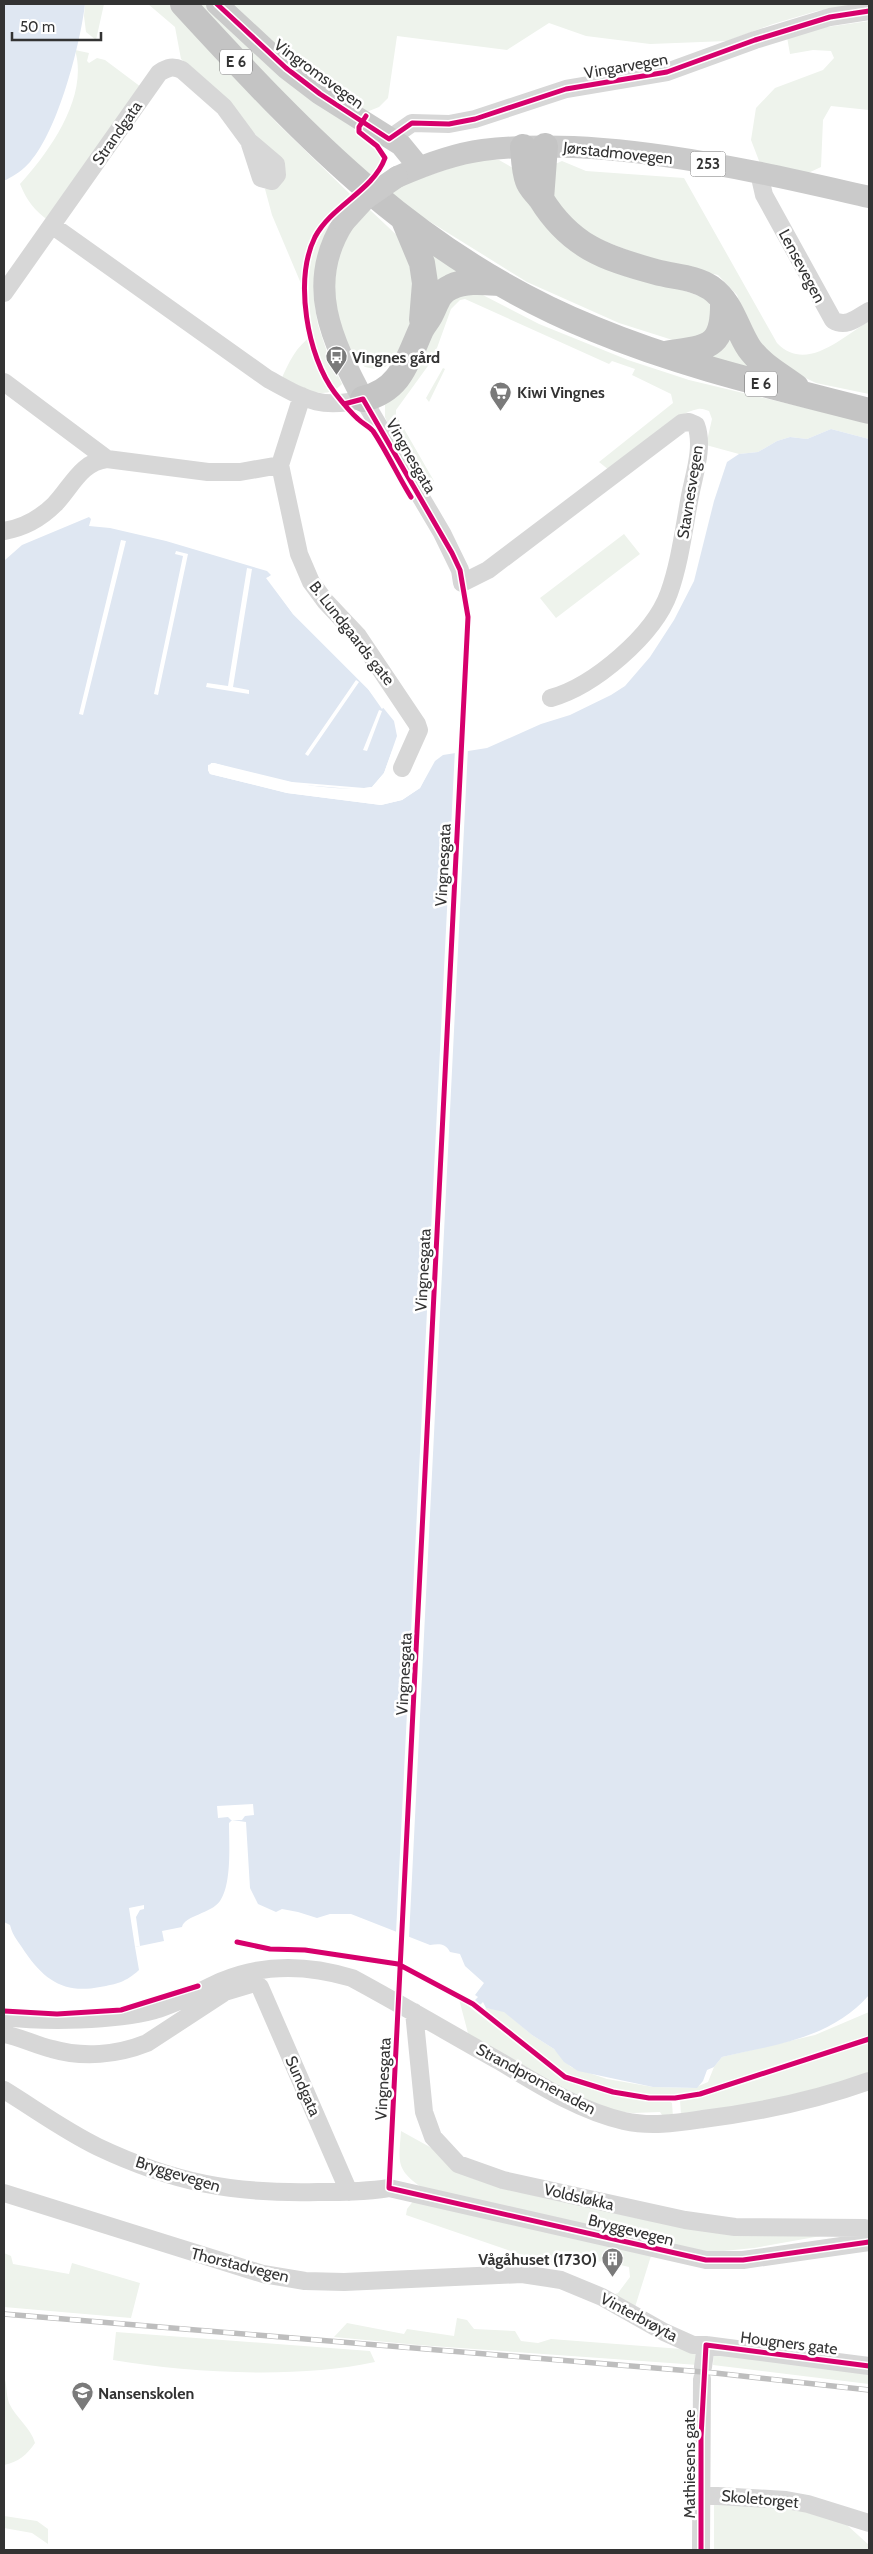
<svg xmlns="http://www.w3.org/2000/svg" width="873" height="2554" viewBox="0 0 873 2554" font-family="Cabin,sans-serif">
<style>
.green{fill:#eef3ec}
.water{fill:#dfe7f2}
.pier{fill:#fff}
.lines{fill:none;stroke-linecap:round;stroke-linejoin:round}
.minor{stroke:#d7d7d7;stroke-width:18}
.major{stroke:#cacaca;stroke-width:22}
.highway{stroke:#c4c4c4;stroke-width:26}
.rail-casing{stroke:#bebebe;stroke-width:5.5}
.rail{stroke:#fff;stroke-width:4;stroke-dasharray:11;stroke-linecap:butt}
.major-bridge{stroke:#cacaca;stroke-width:22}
.cycleway-casing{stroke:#fff;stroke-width:8}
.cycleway{stroke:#d6006c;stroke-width:5}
.labels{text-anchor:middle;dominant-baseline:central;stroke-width:5;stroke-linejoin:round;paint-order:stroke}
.shield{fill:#fff;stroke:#707070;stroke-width:1}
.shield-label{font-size:15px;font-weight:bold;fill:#333}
.street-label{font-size:16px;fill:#333;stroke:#fff}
.poi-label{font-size:16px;font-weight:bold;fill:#333;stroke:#fff;text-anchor:start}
</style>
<rect width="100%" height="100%" fill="#fff"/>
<path class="green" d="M 85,4 L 104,4 L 96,40 L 86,32 L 84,16 Z
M 148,4 L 170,4 L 277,123 L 350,194 C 320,226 306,241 302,286 L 272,215 L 265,189 L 275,186 L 261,141 L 218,91 L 181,59 L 175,27 Z
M 195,4 L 206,4 L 353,124 L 355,132 L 381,155 L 382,163 L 368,180 Z
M 228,4 L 861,4 L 817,11 L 773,24 L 727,41 L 650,44 L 586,36 L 549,23 L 507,50 L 397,36 L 388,98 L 379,107 L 364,113 L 326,88 Z
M 869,21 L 869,110 L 831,106 L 823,120 L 821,167 L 806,174 L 761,166 L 751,140 L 756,108 L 775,88 L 823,70 L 834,58 L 831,51 L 813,50 L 790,54 L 787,37 L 820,28 Z
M 75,50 L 89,53 L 87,61 L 89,63 L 97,58 L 105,60 L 141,87 L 49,221 C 34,210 27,201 20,184 C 49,152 89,97 75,50 Z
M 480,158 L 499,160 L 513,168 L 534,207 L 671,286 L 708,299 L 717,329 L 682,343 L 619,323 L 527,282 L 387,195 L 407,183 Z
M 562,161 L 586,171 L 684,178 L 777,343 C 806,373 841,338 869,321 L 869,394 L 816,383 L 774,363 L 753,337 L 737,295 L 718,275 L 656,261 L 586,234 L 554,199 L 553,165 Z
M 369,209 L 404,242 L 418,303 L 398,357 L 385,367 L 375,369 L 365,367 L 353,356 L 343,339 L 333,295 L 338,255 L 355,223 Z
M 333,221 L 315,307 L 318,325 L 328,355 L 342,384 C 324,403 302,387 281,380 C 289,362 296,346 313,335 C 307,297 301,249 333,221 Z
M 424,245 L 462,269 L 438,287 Z
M 477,292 L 539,324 L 628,360 L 689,380 L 869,423 L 869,439 L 831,429 L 807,439 L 790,437 L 777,441 L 758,452 L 739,454 L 706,445 L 712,419 L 709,411 C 705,410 702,408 698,409 C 674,413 630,454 609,470 L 599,462 L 673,403 L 671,394 L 632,375 L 635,369 L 612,361 L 609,364 L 465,299 L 460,300 L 451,309 L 433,359 L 396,410 L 396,415 L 434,481 L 424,487 L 389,426 L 385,417 L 385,405 L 442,302 Z
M 729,328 L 763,371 L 699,356 Z
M 443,368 L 445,369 L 429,402 L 426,398 Z
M 624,534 L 640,554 L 556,618 L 540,598 Z
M 459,1999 L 567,2082 L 626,2097 L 669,2101 L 672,2103 L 673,2117 L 662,2115 L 660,2112 C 651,2112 642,2113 633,2113 C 577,2108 518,2064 469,2037 Z
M 486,2008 L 504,2011 L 532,2035 L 554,2049 L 571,2067 L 607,2079 L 653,2087 L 694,2088 L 708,2082 L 714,2067 L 722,2057 L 815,2035 L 869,2012 L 869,2073 L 803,2094 L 681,2116 L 680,2100 L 712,2093 L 712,2088 C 667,2101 613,2096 569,2077 C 560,2073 552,2064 545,2058 C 525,2042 504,2026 485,2009 Z
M 401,2131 L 493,2182 L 832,2234 L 754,2248 L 713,2252 L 679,2247 L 421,2187 C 395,2169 399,2161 401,2131 Z
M 414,2200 L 651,2256 L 635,2307 L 612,2295 L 618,2293 L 630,2277 L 629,2267 L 603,2261 L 560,2268 L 406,2215 L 407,2209 Z
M 4,2253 L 11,2256 L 13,2264 L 69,2274 L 72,2263 L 140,2283 L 131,2318 L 4,2307 Z
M 457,2318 L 467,2320 L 474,2329 L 515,2331 L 521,2341 L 538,2343 L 551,2339 L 695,2350 L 698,2365 L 418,2345 L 334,2337 L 347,2323 L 404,2334 L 407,2329 L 454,2336 Z
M 116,2332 L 370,2351 L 375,2362 C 299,2379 189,2373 113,2360 Z
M 714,2350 L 769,2355 L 869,2375 L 869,2384 L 713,2365 Z
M 4,2376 C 7,2384 6,2395 9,2403 C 16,2418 31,2428 35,2443 C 27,2455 18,2462 4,2465 Z
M 749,2500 L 837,2516 L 869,2545 L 869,2550 L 714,2550 L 714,2503 Z
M 4,2516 L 37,2521 L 48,2529 L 48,2544 L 32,2533 L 4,2528 Z"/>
<path class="water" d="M 4,4 L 85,4 C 80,46 58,130 30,162 C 23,170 15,175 6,180 L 4,180 Z
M 831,429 L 869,439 L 869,1995 C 832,2038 775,2045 722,2057 L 714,2067 L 707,2070 L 703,2081 L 697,2088 L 653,2087 L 578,2071 L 564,2062 L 554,2049 L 532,2035 L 504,2012 L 486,2008 L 483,2002 L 480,2005 L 475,2000 L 478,1997 L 475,1995 L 484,1983 L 465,1966 L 460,1954 L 450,1952 C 445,1943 439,1944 430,1945 L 351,1914 L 330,1914 L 317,1918 L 298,1912 L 282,1909 L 276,1912 L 258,1904 L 250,1888 L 246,1822 L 232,1820 L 229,1823 C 229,1844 232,1884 220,1901 C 211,1914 185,1915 182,1927 L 162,1931 L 164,1941 L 135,1947 L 139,1970 C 126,1982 117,1984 100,1987 C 65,1994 45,1981 25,1952 C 19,1942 13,1937 10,1925 L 4,1922 L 5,560 L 22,545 L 89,517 L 91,519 L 89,526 L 110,528 L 166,541 L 267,571 L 271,575 L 267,578 L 293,614 L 368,689 L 394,721 L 397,736 L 384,773 L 372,787 C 326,794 258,776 214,763 L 211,763 L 208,770 L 210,774 L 287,793 L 381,805 L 402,800 L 420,788 L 435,761 L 443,755 L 487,748 L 541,724 L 570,715 L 611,695 L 625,686 L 650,657 L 674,620 L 694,581 L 714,501 L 727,462 L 739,454 L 758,452 L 777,441 L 790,437 L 807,439 Z"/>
<path class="pier" d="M 121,540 L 126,541 L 83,715 L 79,714 Z
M 176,551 L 188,554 L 158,695 L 154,694 L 183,556 L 175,554 Z
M 247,568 L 252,569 L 233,687 L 249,690 L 249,694 L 206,687 L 207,683 L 228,686 Z
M 273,575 L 270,579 L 295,612 L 369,688 L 384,707 L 382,709 L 368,689 L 293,614 L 266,578 Z
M 356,680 L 359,682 L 308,756 L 305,754 Z
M 379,710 L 382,711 L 367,751 L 363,750 Z
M 468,748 L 409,1938 L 396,1933 L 455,749 Z
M 392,751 L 395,752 L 386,774 L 373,789 L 364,790 L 291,784 L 211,766 L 212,772 L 287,791 L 381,803 L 401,798 L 418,786 L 425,772 L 426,776 L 420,788 L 402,800 L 381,805 L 287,793 L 210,774 L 208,770 L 208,765 L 214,763 L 292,782 L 364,788 L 372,787 L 384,773 Z
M 253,1804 L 254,1815 L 245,1816 L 242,1820 L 231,1820 L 228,1817 L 218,1818 L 217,1806 Z
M 144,1905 L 144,1909 L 140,1910 L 136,1917 L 140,1946 L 135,1947 L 129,1908 Z"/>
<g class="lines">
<path class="minor" d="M 389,139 L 412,123 L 449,124 L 475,119 L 566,89 L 667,72 L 755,40 L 830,17 L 869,11
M 759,173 L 764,195 L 833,320 C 846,328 857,318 869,311
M 53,226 L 268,379 C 305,399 320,410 363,399 L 442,533 L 460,570 L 462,583 L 488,570 L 682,423 L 689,422 L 696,425 C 704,446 694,475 690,496 C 684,528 680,562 669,593 C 654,635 594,686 551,698
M 4,293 L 159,73 C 168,67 173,66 182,70 L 224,107 L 249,141 L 276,164 L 277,175 L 272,181 L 261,178 L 249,141
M 4,382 L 107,459 L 208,472 L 240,472 L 280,465 L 299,554 L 311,582 L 325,601 L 358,636 L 417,724 L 419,730 L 402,768
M 280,465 L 302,396
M 4,531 C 23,528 41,518 55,504 C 72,486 81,462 107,459
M 414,2012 L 424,2112 L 433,2137 L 458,2164 L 503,2180 L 685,2220 L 735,2227 L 865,2228
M 4,2017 C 47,2022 113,2021 155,2010 C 178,2003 200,1991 222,1981 C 265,1963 309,1965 352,1978 C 402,2005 451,2034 501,2062 C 539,2085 580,2111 624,2121 C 651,2127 676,2123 703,2119 C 759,2112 816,2100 869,2081
M 4,2034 C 20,2037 35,2045 52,2049 C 83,2058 117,2055 147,2043 L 225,1992 L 255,1983 L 260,1987 L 349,2192
M 4,2090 C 35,2109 65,2131 98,2147 C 174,2183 234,2194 318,2192 C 342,2192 365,2192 389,2188 L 706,2260 L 743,2260 L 869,2242
M 4,2193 L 263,2274 L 305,2281 L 344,2282 L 522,2274 L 561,2280 L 602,2297 L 664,2332 L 693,2345 L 706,2345 L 869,2366
M 703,2367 L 706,2345
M 701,2495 L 786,2500 L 808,2504 L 869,2523
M 701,2550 L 702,2379"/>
<path class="major" d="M 217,4 L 286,68 L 320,94 L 401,145 L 419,167
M 397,177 C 424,165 453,154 483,150 C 606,135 749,170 869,197
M 344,222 C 304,284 332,340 363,399"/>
<path class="highway" d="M 183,4 C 308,140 419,258 594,329 C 683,366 776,387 869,411
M 523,147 C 524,158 524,170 528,181 C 530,188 537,193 541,199 C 570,246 604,258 656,272 C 674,277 695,277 711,288 C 732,303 736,328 749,348 C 761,365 780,375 796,387
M 541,199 L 545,146
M 404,220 L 422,263 L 425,283 L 422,320
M 665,354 C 707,347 724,350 723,301
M 363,399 C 401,390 407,361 421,330 C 424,324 429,319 431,314 C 437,302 438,293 451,287 C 465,280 484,282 500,283"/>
<defs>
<path id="rail" d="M 4,2314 L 715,2373 L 869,2390"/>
</defs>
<use href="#rail" class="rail-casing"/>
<use href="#rail" class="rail"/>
<path class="major-bridge" d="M 344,222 L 365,199 L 397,177"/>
<defs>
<path id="cycleway" d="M 217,4 L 286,68 L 320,94 L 389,139 L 412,123 L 449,124 L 475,119 L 566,89 L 667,72 L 755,40 L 830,17 L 869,11
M 366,116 L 359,127 L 359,132 L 377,146 L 385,158 C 373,191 332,205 315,237 C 294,280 307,356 335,393 C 342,402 350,412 358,419 C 363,424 369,426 373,431 C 387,452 398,476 411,497
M 344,404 L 363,399 L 452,553 L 460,570 L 468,617 L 389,2188 L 706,2260 L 743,2260 L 869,2242
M 237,1942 L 270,1949 L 305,1950 L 398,1964 L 473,2004 L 565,2077 L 613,2092 L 649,2098 L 675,2098 L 700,2094 L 869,2039
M 4,2011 L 57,2014 L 121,2010 L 198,1986
M 701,2550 L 701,2437 L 706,2345 L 869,2366"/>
</defs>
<use href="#cycleway" class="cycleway-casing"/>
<use href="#cycleway" class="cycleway"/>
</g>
<defs>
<symbol id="bus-pin" viewBox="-11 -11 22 30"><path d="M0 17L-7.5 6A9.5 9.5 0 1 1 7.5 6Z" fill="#7a7a7a" stroke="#fff"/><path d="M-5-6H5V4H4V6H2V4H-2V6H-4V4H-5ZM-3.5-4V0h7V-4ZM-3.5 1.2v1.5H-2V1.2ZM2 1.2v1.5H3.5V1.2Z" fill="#fff"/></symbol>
<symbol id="supermarket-pin" viewBox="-11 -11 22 30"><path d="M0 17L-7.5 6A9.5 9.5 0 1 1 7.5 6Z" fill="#7a7a7a" stroke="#fff"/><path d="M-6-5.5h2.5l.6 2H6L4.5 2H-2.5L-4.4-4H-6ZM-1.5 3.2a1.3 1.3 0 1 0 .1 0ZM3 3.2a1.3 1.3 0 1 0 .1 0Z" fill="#fff"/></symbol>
<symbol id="building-pin" viewBox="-11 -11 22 30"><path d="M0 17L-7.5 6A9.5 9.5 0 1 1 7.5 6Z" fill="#7a7a7a" stroke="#fff"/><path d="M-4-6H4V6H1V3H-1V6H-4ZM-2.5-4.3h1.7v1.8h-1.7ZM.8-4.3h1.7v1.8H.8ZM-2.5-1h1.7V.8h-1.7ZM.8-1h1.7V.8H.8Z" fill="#fff"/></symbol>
<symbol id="school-pin" viewBox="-11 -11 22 30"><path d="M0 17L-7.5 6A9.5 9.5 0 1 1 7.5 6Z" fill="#7a7a7a" stroke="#fff"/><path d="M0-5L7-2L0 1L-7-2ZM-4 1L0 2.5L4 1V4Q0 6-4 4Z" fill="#fff"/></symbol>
</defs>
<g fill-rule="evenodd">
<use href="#bus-pin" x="324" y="344" width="25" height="34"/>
<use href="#supermarket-pin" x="488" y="380" width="25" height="34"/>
<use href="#building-pin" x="600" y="2246" width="25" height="34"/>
<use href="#school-pin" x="70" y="2380" width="25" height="34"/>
</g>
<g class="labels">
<g class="shield">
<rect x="220" y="49.5" width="32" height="25" rx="4"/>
<rect x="690.5" y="151.5" width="35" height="25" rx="4"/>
<rect x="745" y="371.5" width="32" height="25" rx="4"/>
</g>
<g class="shield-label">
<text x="236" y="62">E 6</text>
<text x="708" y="164">253</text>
<text x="761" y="384">E 6</text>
</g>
<g class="street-label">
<text transform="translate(626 66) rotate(-10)">Vingarvegen</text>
<text transform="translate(319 74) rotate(36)">Vingromsvegen</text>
<text transform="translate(117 133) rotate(-55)">Strandgata</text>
<text transform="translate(618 153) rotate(6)">Jørstadmovegen</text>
<text transform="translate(802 266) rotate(62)">Lensevegen</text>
<text transform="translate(411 456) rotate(60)">Vingnesgata</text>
<text transform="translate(690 492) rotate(-81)">Stavnesvegen</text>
<text transform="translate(352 633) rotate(52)">B. Lundgaards gate</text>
<text transform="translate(443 865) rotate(-87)">Vingnesgata</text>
<text transform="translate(423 1270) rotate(-87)">Vingnesgata</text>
<text transform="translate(404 1674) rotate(-87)">Vingnesgata</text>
<text transform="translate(383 2079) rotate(-87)">Vingnesgata</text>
<text transform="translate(536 2079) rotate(28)">Strandpromenaden</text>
<text transform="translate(303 2086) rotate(66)">Sundgata</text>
<text transform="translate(178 2174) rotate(17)">Bryggevegen</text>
<text transform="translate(579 2197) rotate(13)">Voldsløkka</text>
<text transform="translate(631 2230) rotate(14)">Bryggevegen</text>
<text transform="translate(240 2265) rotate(14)">Thorstadvegen</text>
<text transform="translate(639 2317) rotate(28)">Vinterbrøyta</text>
<text transform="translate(789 2343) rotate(7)">Hougners gate</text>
<text transform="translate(689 2464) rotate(-90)">Mathiesens gate</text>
<text transform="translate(760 2499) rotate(5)">Skoletorget</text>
</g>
<g class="poi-label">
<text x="352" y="357">Vingnes gård</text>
<text x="517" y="392">Kiwi Vingnes</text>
<text x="597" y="2259" text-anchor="end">Vågåhuset (1730)</text>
<text x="98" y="2393">Nansenskolen</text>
</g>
</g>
<rect width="873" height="2554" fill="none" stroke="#333333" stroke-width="10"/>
<path d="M12 32v8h89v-8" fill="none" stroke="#333333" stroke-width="2.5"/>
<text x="20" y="32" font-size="15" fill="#333333" stroke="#ffffff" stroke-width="4" paint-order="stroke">50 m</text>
</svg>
